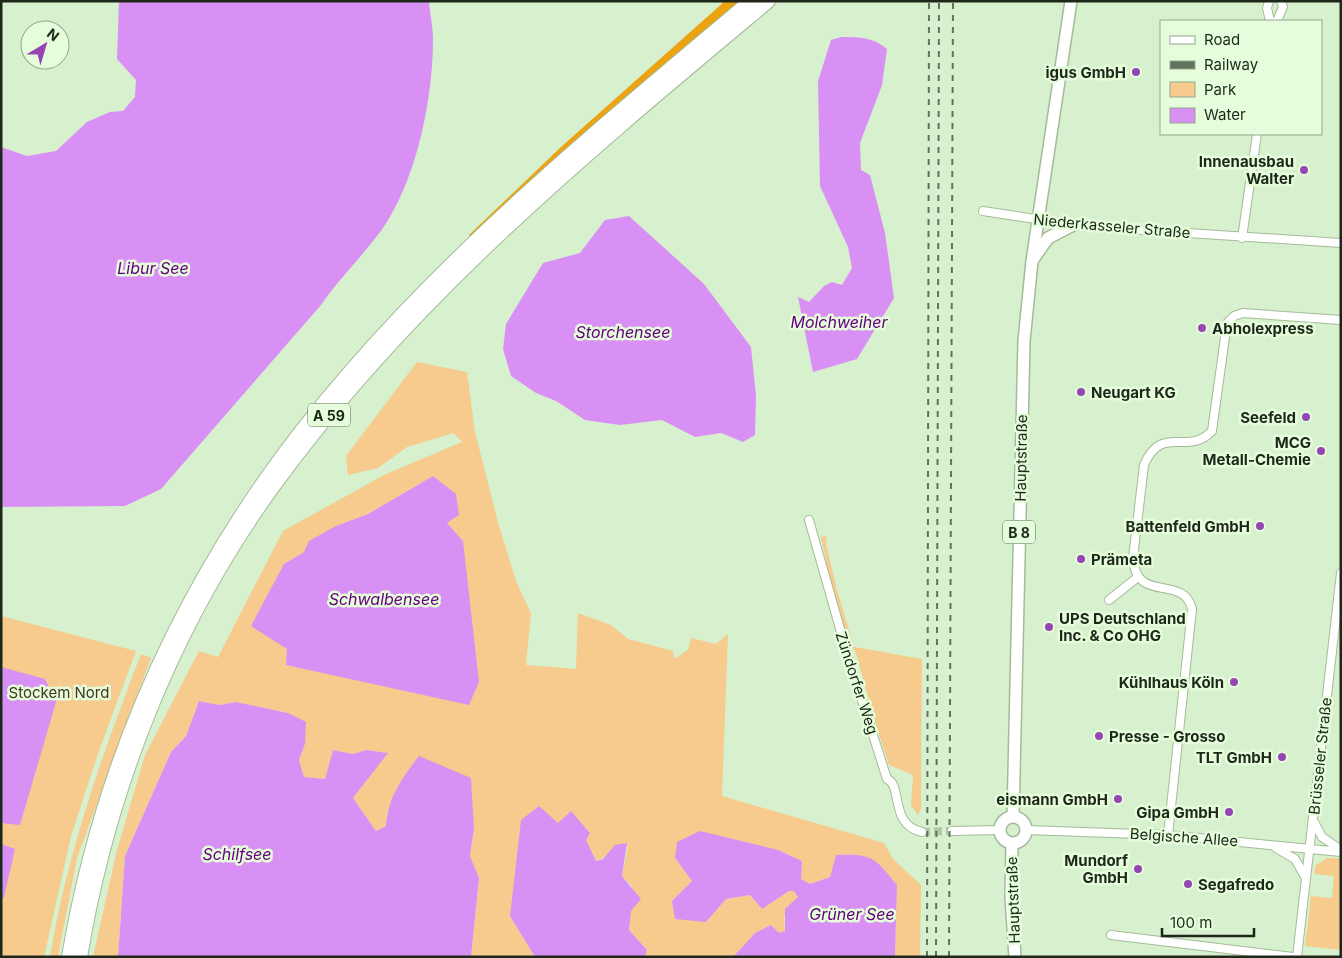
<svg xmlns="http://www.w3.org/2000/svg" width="1342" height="958" viewBox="0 0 1342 958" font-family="Inter,sans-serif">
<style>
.green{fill:#f6cb8d;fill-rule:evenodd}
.forest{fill:#eca311}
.water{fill:#d990f5}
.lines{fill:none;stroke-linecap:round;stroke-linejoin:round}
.street-tunnel{stroke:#b2c8a9;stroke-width:8;stroke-dasharray:8 4;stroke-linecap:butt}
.street-casing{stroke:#a4bb99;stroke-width:10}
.primary-casing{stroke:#a4bb99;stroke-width:14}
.highway-casing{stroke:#a4bb99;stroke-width:16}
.street{stroke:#fff;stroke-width:8}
.primary{stroke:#fff;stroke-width:11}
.highway{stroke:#fff;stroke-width:14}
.rail{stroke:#63725d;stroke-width:2;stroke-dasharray:6 6;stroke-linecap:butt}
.poi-dot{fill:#9645b4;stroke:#e5fdda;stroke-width:2}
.labels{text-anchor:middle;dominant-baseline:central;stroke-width:5;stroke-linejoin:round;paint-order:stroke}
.shield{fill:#e5fdda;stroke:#5a6754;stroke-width:1}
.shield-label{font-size:14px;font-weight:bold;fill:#1e271a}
.poi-label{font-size:15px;font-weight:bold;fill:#1e271a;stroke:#e5fdda;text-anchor:end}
.street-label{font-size:15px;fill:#1e271a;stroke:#e5fdda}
.park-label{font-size:15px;fill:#423420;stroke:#e5fdda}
.water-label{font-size:16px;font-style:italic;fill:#680084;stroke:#e5fdda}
</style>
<rect width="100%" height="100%" fill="#d7f0cd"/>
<path class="green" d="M 417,362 L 467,372 L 475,432 L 499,526 L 516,581 L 531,614 L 526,665 L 576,669 L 578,613 L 611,625 L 628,639 L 673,651 L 674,659 L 688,650 L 691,638 L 716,644 L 728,634 L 722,796 L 884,843 L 893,859 L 921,885 L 920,957 L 895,957 L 897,886 L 830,877 L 810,884 L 801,879 L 802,861 L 778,850 L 675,858 L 692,881 L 672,901 L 706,922 L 726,899 L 750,895 L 762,909 L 789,891 L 794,891 L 798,897 L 784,917 L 785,931 L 779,934 L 771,925 L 755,933 L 733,957 L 645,957 L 647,950 L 629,930 L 632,886 L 622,876 L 628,846 L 596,861 L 571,811 L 558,823 L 510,916 L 535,957 L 471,957 L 479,879 L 470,856 L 474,828 L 387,811 L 386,826 L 376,831 L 353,798 L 387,753 L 366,750 L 353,754 L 333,750 L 325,779 L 304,777 L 299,760 L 305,744 L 288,713 L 236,702 L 219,705 L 199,701 L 186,736 L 171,752 L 125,856 L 118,957 L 93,957 L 117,850 L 145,755 L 199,651 L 218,657 L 283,531 L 386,474 L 462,442 L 454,433 L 407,447 L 378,468 L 348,475 L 346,456 ZM 433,476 L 447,523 L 463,541 L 286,665 L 288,649 L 284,564 L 304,552 L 336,526 L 368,514 Z
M 827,536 L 826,544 L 837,590 L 854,647 L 922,659 L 921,809 L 918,815 L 911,805 L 913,775 L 889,765 C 876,727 866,689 855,650 L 849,645 L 832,588 L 821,537 Z
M 1,616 L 136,651 L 99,751 L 71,836 L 44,957 L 1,956 Z
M 141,654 L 151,658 L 77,858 L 58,957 L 50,957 C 67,853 103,752 141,654 Z
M 1327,858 L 1341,858 L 1341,950 L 1305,946 L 1311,896 L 1332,898 L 1334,876 L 1314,874 L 1316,865 Z"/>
<path class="forest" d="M 725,1 L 740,1 L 563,153 L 471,239 L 469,235 L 561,147 Z"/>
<path class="water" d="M 119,1 L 429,1 C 430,14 433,27 433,39 C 433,97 418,172 387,222 C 367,252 341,276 321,305 L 161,489 L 125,506 L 1,507 L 1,147 L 27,156 L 56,151 L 87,122 L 110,112 L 123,111 L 135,97 L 136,80 L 117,59 Z
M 841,37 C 859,37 873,37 887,49 L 882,85 L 860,143 L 861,170 L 870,175 L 885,233 L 894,298 L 857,359 L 813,372 L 798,297 L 809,302 L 824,286 L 832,282 L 842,285 L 852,268 L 848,247 L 820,186 L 818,81 L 831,40 Z
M 629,216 L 704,284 L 751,347 L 756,396 L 755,435 L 743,442 L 721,433 L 695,437 L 662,420 L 620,425 L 585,420 L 556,401 L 536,393 L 511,376 L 503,349 L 506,324 L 543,263 L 580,253 L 605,220 Z
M 433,476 L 456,494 L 459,515 L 447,523 L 463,541 L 479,682 L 469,705 L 286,665 L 287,649 L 251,626 L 284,564 L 304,552 L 309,541 L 336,526 L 368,514 Z
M 1,667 L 45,679 L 56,702 L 20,825 L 1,823 Z
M 199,701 L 219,705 L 236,702 L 288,713 L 306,722 L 305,744 L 299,760 L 304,777 L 325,779 L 333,750 L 353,754 L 366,750 L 388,753 L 353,798 L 376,831 L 386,826 C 388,797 402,778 419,756 L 471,778 L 474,828 L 470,856 L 479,878 L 471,957 L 118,957 L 125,856 L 171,752 L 186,736 Z
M 539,806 L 558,823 L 571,811 L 590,833 L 586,840 L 596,861 L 603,859 L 615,845 L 627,843 L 622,876 L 641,899 L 631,911 L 629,930 L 647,950 L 645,957 L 535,957 L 510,916 L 521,820 Z
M 700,831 L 778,850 L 802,861 L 801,879 L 810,884 L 830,877 L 836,855 C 873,854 874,857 897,885 L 895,957 L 733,957 L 755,933 L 771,925 L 779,933 L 785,931 L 785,909 L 798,897 L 794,891 L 789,891 L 762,909 L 750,895 L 726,899 L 706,922 L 675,919 L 672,901 L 692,881 L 675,858 L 677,842 Z
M 1,844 L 15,849 L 4,897 L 1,900 Z"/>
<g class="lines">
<path class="street-tunnel" d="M 922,832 L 952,831"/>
<defs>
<path id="street" d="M 1269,1 L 1267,8 L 1270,21
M 1277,21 L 1283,7 L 1281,1
M 983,211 L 1081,226 L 1341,243
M 1242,238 L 1257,134
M 809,520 L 846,650 L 887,779 C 903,785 889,825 922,832
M 1109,600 L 1138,577
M 1314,822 L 1322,837 L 1341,850
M 1026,830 L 1168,835 L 1341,852
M 952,831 L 999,830
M 1168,835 L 1192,609 C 1183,573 1136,605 1133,558 L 1144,465 C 1162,423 1187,457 1212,431 L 1227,323 L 1234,316 L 1243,313 L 1341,320
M 1276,848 L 1295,859 L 1304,875
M 1111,935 L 1293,957
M 1297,957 L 1341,573"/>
<path id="primary" d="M 1034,258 L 1048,238 L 1073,225
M1000 830a13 13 0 1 1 26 0a13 13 0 1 1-26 0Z
M 1013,817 L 1024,341 L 1032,261 L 1071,1
M 1012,843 L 1011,897 L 1015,957"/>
<path id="highway" d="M 69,957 C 98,786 164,627 262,485 C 393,296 577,148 751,1
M 80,957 C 108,789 172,627 271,489 C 408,299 590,150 768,1"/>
</defs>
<use href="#street" class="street-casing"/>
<use href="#primary" class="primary-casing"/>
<use href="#highway" class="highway-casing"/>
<use href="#street" class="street"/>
<use href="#primary" class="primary"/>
<use href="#highway" class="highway"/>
<path class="rail" d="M 927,957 L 929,1
M 936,957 L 939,1
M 949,957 L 953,1"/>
</g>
<g class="poi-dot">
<circle cx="1136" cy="72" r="5"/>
<circle cx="1304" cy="170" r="5"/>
<circle cx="1202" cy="328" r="5"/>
<circle cx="1081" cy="392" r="5"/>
<circle cx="1306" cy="417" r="5"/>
<circle cx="1321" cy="451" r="5"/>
<circle cx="1260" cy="526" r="5"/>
<circle cx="1081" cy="559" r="5"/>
<circle cx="1049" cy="627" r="5"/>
<circle cx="1234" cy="682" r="5"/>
<circle cx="1099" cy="736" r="5"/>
<circle cx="1282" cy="757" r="5"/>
<circle cx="1118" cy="799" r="5"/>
<circle cx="1229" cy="812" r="5"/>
<circle cx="1138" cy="869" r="5"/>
<circle cx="1188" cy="884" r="5"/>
</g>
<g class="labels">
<g class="shield">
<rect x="308" y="403.5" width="42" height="23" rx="4"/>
<rect x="1003" y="520.5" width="32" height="23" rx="4"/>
</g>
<g class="shield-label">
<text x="329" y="415">A 59</text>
<text x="1019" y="532">B 8</text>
</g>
<g class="poi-label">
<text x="1126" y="72">igus GmbH</text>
<text x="1294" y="161">Innenausbau<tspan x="1294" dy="17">Walter</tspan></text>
<text x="1212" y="328" text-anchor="start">Abholexpress</text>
<text x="1091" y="392" text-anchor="start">Neugart KG</text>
<text x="1296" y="417">Seefeld</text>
<text x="1311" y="442">MCG<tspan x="1311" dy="17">Metall-Chemie</tspan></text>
<text x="1250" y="526">Battenfeld GmbH</text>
<text x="1091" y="559" text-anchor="start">Prämeta</text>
<text x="1059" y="618" text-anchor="start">UPS Deutschland<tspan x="1059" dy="17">Inc. &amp; Co OHG</tspan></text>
<text x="1224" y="682">Kühlhaus Köln</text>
<text x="1109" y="736" text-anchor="start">Presse - Grosso</text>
<text x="1272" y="757">TLT GmbH</text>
<text x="1108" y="799">eismann GmbH</text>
<text x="1219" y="812">Gipa GmbH</text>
<text x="1128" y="860">Mundorf<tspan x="1128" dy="17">GmbH</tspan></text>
<text x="1198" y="884" text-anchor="start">Segafredo</text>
</g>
<g class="street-label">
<text transform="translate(1112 226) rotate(5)">Niederkasseler Straße</text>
<text transform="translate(1021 458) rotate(-89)">Hauptstraße</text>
<text transform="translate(857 683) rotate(72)">Zündorfer Weg</text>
<text transform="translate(1320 756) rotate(-84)">Brüsseler Straße</text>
<text transform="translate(1184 837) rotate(4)">Belgische Allee</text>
<text transform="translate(1013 900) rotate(-92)">Hauptstraße</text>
</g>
<g class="park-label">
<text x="59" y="692">Stockem Nord</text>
</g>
<g class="water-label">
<text x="153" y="268">Libur See</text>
<text x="839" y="322">Molchweiher</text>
<text x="623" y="332">Storchensee</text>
<text x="384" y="599">Schwalbensee</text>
<text x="237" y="854">Schilfsee</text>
<text x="852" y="914">Grüner See</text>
</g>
</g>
<rect width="1342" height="958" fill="none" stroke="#1e271a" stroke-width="5"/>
<rect x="1160" y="20" width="162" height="115" fill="#e5fdda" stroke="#95a78d"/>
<rect x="1170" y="36" width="25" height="8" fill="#ffffff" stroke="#95a78d"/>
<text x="1204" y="45" font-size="15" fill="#1e271a">Road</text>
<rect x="1170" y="61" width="25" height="8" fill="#63725d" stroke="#95a78d"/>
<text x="1204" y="70" font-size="15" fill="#1e271a">Railway</text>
<rect x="1170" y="82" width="25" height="15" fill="#f6cb8d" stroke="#95a78d"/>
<text x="1204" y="95" font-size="15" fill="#1e271a">Park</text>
<rect x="1170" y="108" width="25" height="15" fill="#d990f5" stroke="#95a78d"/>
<text x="1204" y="120" font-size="15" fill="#1e271a">Water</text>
<g transform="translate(45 45) rotate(38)"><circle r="24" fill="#e5fdda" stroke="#95a78d"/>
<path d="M0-4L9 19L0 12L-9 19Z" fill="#9645b4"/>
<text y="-8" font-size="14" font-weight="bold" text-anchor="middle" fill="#1e271a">N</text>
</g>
<path d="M1162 928v8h92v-8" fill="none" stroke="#1e271a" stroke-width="2.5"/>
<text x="1170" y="928" font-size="15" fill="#1e271a" stroke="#e5fdda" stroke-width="4" paint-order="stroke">100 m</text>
</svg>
